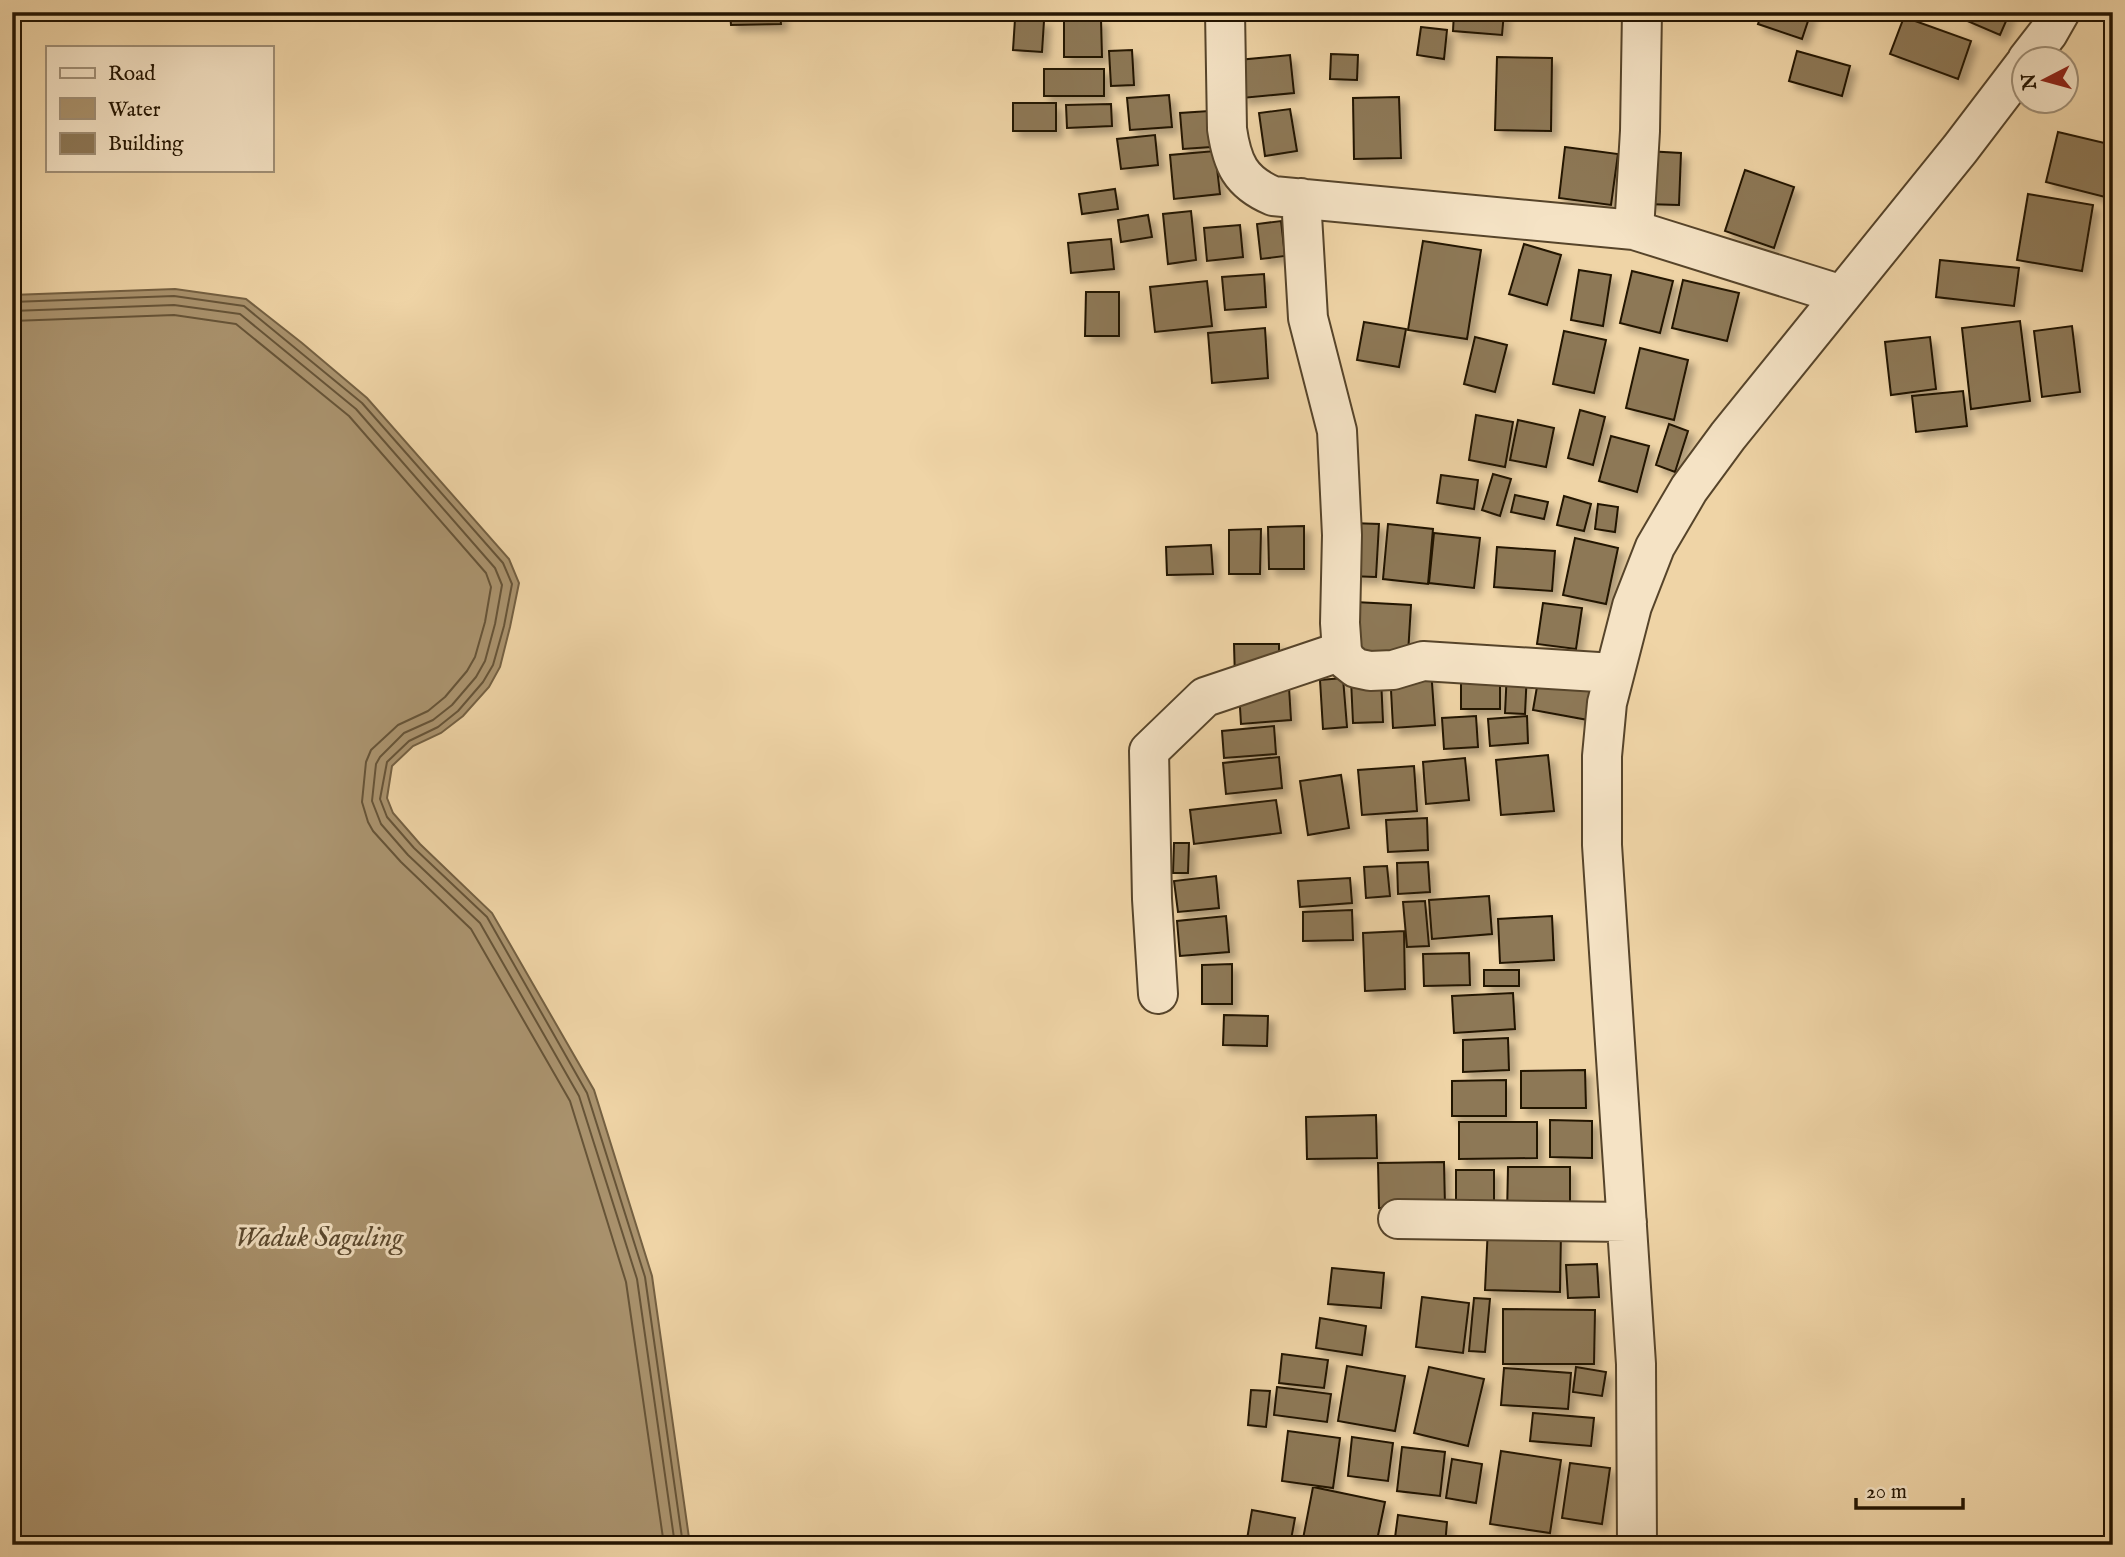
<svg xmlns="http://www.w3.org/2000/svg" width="2125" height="1557" viewBox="0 0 2125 1557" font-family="'IM FELL English',serif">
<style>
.water{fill:#aa936e;stroke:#746042;stroke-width:2}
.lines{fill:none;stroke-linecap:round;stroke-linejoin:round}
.shore{stroke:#665438;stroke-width:2}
.building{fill:#8d7857;stroke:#231401;stroke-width:2;filter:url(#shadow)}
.minor-casing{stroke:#56442a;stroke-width:42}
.minor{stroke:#f5e3c5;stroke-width:38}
.labels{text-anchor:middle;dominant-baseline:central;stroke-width:6;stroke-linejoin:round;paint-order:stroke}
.water-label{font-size:28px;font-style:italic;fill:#59472d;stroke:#f5e3c5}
</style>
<defs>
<filter id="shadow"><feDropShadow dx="6" dy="6" stdDeviation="3.5" flood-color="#0004"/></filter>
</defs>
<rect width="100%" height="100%" fill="#efd4a6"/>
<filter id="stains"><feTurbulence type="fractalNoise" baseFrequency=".00286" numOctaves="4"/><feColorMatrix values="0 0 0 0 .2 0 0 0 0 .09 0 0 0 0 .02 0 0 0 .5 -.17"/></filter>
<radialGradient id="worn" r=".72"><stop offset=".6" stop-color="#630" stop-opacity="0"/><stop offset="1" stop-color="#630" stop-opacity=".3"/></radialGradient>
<path class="water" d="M 175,289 L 246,299 L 302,343 L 367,398 L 509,559 L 519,583 L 510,627 L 500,667 L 489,687 L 463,716 L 441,733 L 413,746 L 392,766 L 387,798 L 393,813 L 420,844 L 492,913 L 594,1090 L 652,1276 L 690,1545 L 12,1545 L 12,295 Z"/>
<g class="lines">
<path class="shore" d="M 12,302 L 174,296 L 244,306 L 362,403 L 503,563 L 512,584 L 504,626 L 493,665 L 483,682 L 458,711 L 438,727 L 409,741 L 387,762 L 380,799 L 387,817 L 414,848 L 487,917 L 587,1093 L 645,1277 L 683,1545
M 12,311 L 174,305 L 240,314 L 356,409 L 495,568 L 502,585 L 495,624 L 485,661 L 476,677 L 452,705 L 433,720 L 404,733 L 380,757 L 376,764 L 372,801 L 381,824 L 408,855 L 480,923 L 579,1096 L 637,1279 L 675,1545
M 12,321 L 174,315 L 236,324 L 349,416 L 486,573 L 491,587 L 485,622 L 475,657 L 467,671 L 445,697 L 428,711 L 398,725 L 371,750 L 366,762 L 362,802 L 368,822 L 373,831 L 401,862 L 471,929 L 570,1101 L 626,1282 L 664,1545"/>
</g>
<path class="building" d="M 730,12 L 780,12 L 781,24 L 731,25 Z
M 1454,12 L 1504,12 L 1502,35 L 1453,31 Z
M 1762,12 L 1811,12 L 1802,39 L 1758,24 Z
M 1968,12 L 2010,12 L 2000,35 L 1965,20 Z
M 1904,17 L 1971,41 L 1958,79 L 1890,54 Z
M 1015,19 L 1044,21 L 1042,52 L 1013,50 Z
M 1101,19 L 1102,57 L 1064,57 L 1064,20 Z
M 1421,27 L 1447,30 L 1444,59 L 1417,55 Z
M 1132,50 L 1134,85 L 1111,86 L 1109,51 Z
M 1797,51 L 1850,66 L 1842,96 L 1789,81 Z
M 1331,54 L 1358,55 L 1357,80 L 1330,79 Z
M 1290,55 L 1294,93 L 1242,98 L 1238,60 Z
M 1497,57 L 1552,58 L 1551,131 L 1495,130 Z
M 1044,69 L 1104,69 L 1104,96 L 1044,96 Z
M 1169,95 L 1172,127 L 1130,130 L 1127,98 Z
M 1399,97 L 1401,158 L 1354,159 L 1353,98 Z
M 1013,103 L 1056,103 L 1056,131 L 1013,131 Z
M 1111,104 L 1112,126 L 1067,128 L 1066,105 Z
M 1290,109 L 1297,151 L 1265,156 L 1259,113 Z
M 1209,111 L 1211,147 L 1183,149 L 1180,113 Z
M 2058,132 L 2113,145 L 2113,199 L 2046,182 Z
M 1155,135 L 1158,165 L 1121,169 L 1117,139 Z
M 1565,147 L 1618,154 L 1611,205 L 1559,198 Z
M 1215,151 L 1220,194 L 1174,199 L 1170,155 Z
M 1646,151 L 1681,153 L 1679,205 L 1644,204 Z
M 1745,170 L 1794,187 L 1774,248 L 1725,231 Z
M 1115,189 L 1118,209 L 1082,214 L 1079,194 Z
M 2028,194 L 2093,205 L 2082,271 L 2017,260 Z
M 1191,211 L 1196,260 L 1168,264 L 1163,214 Z
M 1148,215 L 1152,237 L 1121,242 L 1118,220 Z
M 1281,221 L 1285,256 L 1261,259 L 1257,224 Z
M 1240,225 L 1243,257 L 1207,261 L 1204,228 Z
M 1111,239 L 1114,269 L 1071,273 L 1068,243 Z
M 1423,241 L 1481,250 L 1467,339 L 1408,330 Z
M 1524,244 L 1561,255 L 1547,305 L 1509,294 Z
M 1940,260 L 2019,268 L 2014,306 L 1936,297 Z
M 1579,270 L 1611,275 L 1603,326 L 1571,320 Z
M 1632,271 L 1673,281 L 1660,333 L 1620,323 Z
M 1264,274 L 1266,307 L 1225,310 L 1222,277 Z
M 1683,280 L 1739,293 L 1727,341 L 1672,328 Z
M 1207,281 L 1212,326 L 1155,332 L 1150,287 Z
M 1086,292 L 1119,292 L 1119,336 L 1085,336 Z
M 2020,321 L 2030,401 L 1971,409 L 1962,328 Z
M 1364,322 L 1406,329 L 1399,367 L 1357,360 Z
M 2072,326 L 2080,392 L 2042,397 L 2034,331 Z
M 1265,328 L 1268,378 L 1212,383 L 1208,333 Z
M 1564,331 L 1606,340 L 1594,393 L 1553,384 Z
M 1475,337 L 1507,345 L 1495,392 L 1464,384 Z
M 1930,337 L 1936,389 L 1891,395 L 1885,342 Z
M 1640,348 L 1688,360 L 1674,420 L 1626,408 Z
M 1963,391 L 1967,426 L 1916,432 L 1912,396 Z
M 1580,410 L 1605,417 L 1593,465 L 1568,458 Z
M 1476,415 L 1513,422 L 1505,467 L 1469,460 Z
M 1518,420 L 1554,428 L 1546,467 L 1510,460 Z
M 1669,424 L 1688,431 L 1675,472 L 1656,465 Z
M 1611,436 L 1649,446 L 1637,492 L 1599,481 Z
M 1493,474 L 1511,479 L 1500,516 L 1482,510 Z
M 1441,475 L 1478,480 L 1474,509 L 1437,503 Z
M 1515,495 L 1548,502 L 1544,519 L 1511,512 Z
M 1564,496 L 1591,504 L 1584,531 L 1557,525 Z
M 1598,504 L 1618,507 L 1615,532 L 1595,529 Z
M 1351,523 L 1379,524 L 1376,577 L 1349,576 Z
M 1388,524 L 1433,529 L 1428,584 L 1383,579 Z
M 1304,526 L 1304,569 L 1269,569 L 1268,527 Z
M 1261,529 L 1260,574 L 1229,574 L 1229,530 Z
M 1434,533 L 1480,538 L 1474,588 L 1429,583 Z
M 1575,538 L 1618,548 L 1606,604 L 1563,595 Z
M 1211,545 L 1213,574 L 1167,575 L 1166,547 Z
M 1497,547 L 1555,551 L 1552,591 L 1494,587 Z
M 1355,602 L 1411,605 L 1408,654 L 1353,652 Z
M 1543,603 L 1582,608 L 1576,649 L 1537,644 Z
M 1234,644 L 1279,644 L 1279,679 L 1235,679 Z
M 1431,669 L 1435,725 L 1393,728 L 1390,671 Z
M 1507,670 L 1527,671 L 1525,714 L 1505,713 Z
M 1461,671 L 1500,672 L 1500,709 L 1461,709 Z
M 1539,675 L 1594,685 L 1588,720 L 1533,710 Z
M 1343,678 L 1347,727 L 1323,729 L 1320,680 Z
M 1381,678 L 1383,722 L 1353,723 L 1351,680 Z
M 1289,687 L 1291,720 L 1241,724 L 1239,691 Z
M 1476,716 L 1478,747 L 1444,749 L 1442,718 Z
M 1527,716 L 1528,743 L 1490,746 L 1488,719 Z
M 1274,726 L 1276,754 L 1224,758 L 1222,731 Z
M 1548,755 L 1554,811 L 1501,815 L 1496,760 Z
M 1279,757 L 1282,788 L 1226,794 L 1223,763 Z
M 1465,758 L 1469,800 L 1426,804 L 1423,762 Z
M 1414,766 L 1417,811 L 1362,815 L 1358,770 Z
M 1341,775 L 1349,828 L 1308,835 L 1300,781 Z
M 1276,800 L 1281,833 L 1194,844 L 1190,810 Z
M 1427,818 L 1428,850 L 1388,852 L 1386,820 Z
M 1174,843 L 1189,843 L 1188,873 L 1173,873 Z
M 1428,862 L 1430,892 L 1398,894 L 1397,863 Z
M 1387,866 L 1390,896 L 1366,898 L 1364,867 Z
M 1216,876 L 1219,908 L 1178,912 L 1174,881 Z
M 1350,878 L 1352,903 L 1300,907 L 1298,881 Z
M 1489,896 L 1492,934 L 1432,939 L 1429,900 Z
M 1425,901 L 1429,946 L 1407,947 L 1403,902 Z
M 1352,910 L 1353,940 L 1303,941 L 1303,912 Z
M 1226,916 L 1229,952 L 1180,956 L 1177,921 Z
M 1552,916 L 1554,960 L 1500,963 L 1498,919 Z
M 1404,931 L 1405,989 L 1365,991 L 1363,933 Z
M 1469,953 L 1470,985 L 1424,986 L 1423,954 Z
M 1232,964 L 1232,1004 L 1202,1004 L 1202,965 Z
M 1484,970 L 1519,970 L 1519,986 L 1484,986 Z
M 1513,993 L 1515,1029 L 1454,1033 L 1452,996 Z
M 1224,1015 L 1268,1016 L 1267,1046 L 1223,1045 Z
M 1508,1038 L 1509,1070 L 1463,1072 L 1463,1040 Z
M 1585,1070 L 1586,1108 L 1521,1108 L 1521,1071 Z
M 1506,1080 L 1506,1116 L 1452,1116 L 1452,1081 Z
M 1376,1115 L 1377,1158 L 1307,1159 L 1306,1117 Z
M 1550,1120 L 1592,1121 L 1592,1158 L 1550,1157 Z
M 1459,1122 L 1537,1122 L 1537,1158 L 1459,1159 Z
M 1444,1162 L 1445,1207 L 1379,1208 L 1378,1163 Z
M 1508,1167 L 1570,1167 L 1570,1215 L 1507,1215 Z
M 1456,1170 L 1494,1170 L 1494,1212 L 1456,1211 Z
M 1488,1227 L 1561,1230 L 1560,1292 L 1485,1290 Z
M 1597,1264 L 1599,1297 L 1568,1298 L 1566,1265 Z
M 1332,1268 L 1384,1273 L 1381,1308 L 1328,1304 Z
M 1422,1297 L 1469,1303 L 1463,1353 L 1416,1347 Z
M 1474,1298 L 1490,1299 L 1485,1352 L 1469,1351 Z
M 1503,1309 L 1595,1310 L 1594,1364 L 1503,1364 Z
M 1320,1318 L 1366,1326 L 1362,1355 L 1316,1348 Z
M 1282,1354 L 1328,1360 L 1324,1388 L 1279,1383 Z
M 1347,1366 L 1405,1376 L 1395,1431 L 1338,1421 Z
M 1429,1367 L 1484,1379 L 1468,1446 L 1414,1433 Z
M 1576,1367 L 1606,1372 L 1602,1396 L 1573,1392 Z
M 1504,1368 L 1571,1373 L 1568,1409 L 1501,1405 Z
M 1277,1387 L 1331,1394 L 1327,1422 L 1274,1415 Z
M 1251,1390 L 1270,1391 L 1266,1427 L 1248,1425 Z
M 1533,1413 L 1594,1418 L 1591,1446 L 1530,1441 Z
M 1288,1431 L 1340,1438 L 1333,1488 L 1282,1481 Z
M 1352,1437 L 1393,1443 L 1388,1481 L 1348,1476 Z
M 1402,1447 L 1445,1452 L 1440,1496 L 1397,1491 Z
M 1501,1451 L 1561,1460 L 1550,1533 L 1490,1524 Z
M 1452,1459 L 1482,1464 L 1476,1503 L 1446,1498 Z
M 1570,1463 L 1610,1468 L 1602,1524 L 1562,1518 Z
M 1313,1487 L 1385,1502 L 1376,1545 L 1302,1544 Z
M 1252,1510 L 1295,1518 L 1290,1545 L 1246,1545 Z
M 1398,1515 L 1447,1522 L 1445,1545 L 1394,1545 Z
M 1588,1539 L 1620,1543 L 1620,1545 L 1588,1545 Z"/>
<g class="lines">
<defs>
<path id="minor" d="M 1225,12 L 1227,129 C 1232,163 1240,182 1273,196 L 1634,230 L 1842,295
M 2027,60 L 2048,33 L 2060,12
M 1301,198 L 1308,318 L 1337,431 L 1342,535 L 1340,623 L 1342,651 L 1346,660 L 1356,668 L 1370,671 L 1393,670 L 1423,661 L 1614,673
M 1634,230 L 1640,131 L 1642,12
M 1158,994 L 1152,899 L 1149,751 L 1205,697 L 1342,651
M 1398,1219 L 1627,1222
M 1637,1545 L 1636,1364 L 1602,845 L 1602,756 L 1607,703 L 1632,606 L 1655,547 L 1689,489 L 1728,436 L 1960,149 L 2024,65"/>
</defs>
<use href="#minor" class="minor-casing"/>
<use href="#minor" class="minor"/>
</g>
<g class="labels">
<g class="water-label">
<text x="319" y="1238">Waduk Saguling</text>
</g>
</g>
<rect width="2125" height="1557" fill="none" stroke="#efd4a6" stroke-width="42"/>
<rect x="14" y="14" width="2097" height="1529" fill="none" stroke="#231401" stroke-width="3.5"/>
<rect x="21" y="21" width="2083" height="1515" fill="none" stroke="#231401" stroke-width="2"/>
<rect x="46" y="46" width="228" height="126" fill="#f5e3c5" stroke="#a19077" stroke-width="2"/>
<rect x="60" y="68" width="35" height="10" fill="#f5e3c5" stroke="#a19077" stroke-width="2"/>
<text x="108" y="80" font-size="21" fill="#231401">Road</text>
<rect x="60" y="98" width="35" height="21" fill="#aa936e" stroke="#a19077" stroke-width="2"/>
<text x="108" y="116" font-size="21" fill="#231401">Water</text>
<rect x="60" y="133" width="35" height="21" fill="#8d7857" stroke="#a19077" stroke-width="2"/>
<text x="108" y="150" font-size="21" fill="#231401">Building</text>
<g transform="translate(2045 80) rotate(264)"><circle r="33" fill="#f5e3c5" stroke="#a19077" stroke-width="2"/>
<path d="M0-5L12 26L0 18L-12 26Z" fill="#8f2418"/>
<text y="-10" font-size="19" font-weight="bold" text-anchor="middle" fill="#231401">N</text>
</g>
<path d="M1856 1498v10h107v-10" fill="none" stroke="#231401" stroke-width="3.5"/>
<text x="1866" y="1498" font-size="21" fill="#231401" stroke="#f5e3c5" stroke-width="5" paint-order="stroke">20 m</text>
<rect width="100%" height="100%" filter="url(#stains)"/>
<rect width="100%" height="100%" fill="url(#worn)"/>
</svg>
